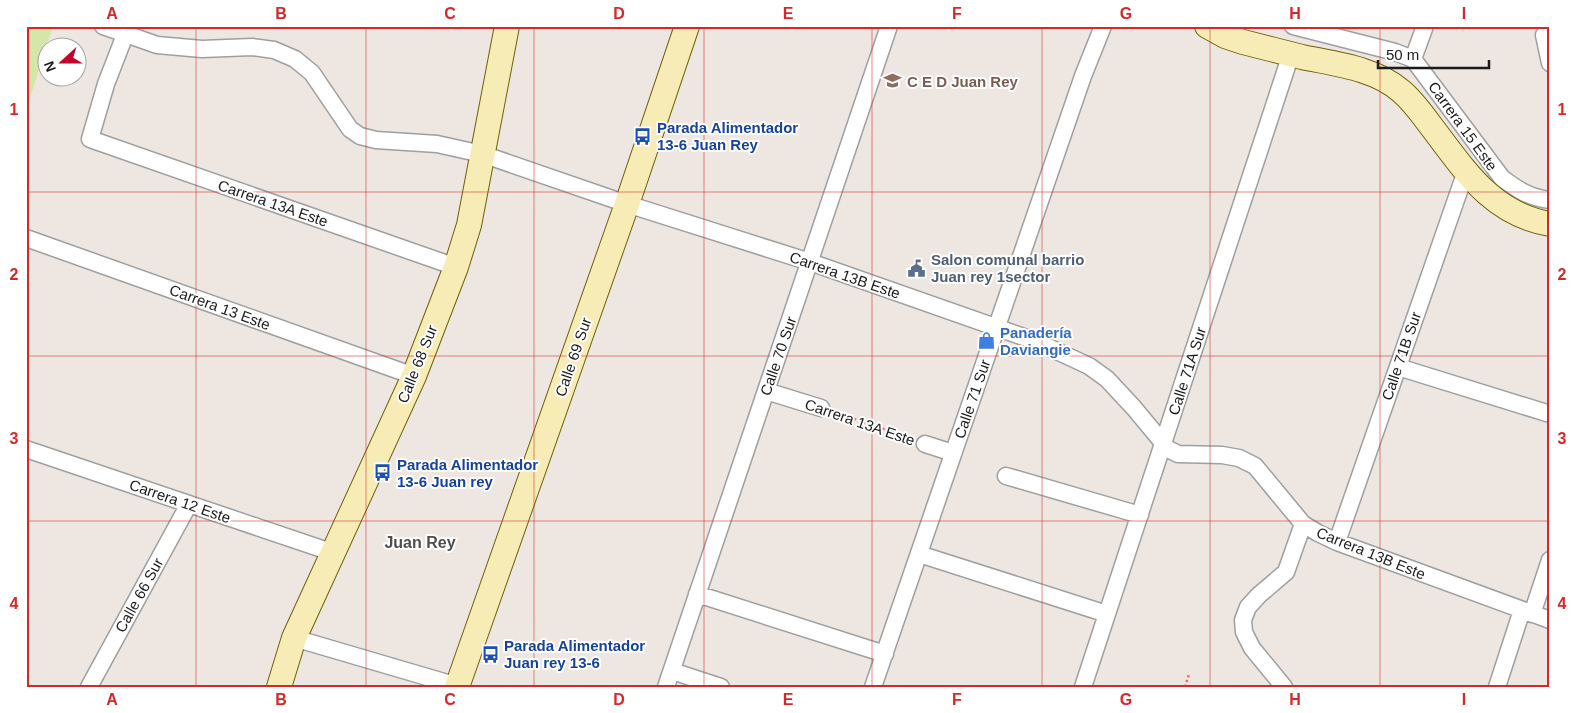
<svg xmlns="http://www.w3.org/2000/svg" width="1576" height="713" viewBox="0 0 1576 713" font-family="Arial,sans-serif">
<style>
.grass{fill:#d4e6a8}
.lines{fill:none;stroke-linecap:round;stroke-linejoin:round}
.street-casing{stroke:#9f9f9f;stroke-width:19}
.secondary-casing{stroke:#6d6208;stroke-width:26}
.path{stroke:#f56a79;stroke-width:2.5;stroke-dasharray:2.5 2.5;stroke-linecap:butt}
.street{stroke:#fff;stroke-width:16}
.secondary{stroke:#f7ecb5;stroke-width:24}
.grid{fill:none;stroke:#d62828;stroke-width:1;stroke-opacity:0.55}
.labels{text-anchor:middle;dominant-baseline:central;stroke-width:4;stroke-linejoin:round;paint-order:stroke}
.education-label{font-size:15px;font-weight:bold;fill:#785e54;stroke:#fff;text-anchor:start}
.street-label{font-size:15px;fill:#1b1b1b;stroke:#fff}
.transit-label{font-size:15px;font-weight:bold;fill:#164399;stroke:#fff;text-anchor:start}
.service-label{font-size:15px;font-weight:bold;fill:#4e5e75;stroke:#fff;text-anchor:start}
.shop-label{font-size:15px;font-weight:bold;fill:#366cbe;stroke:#fff;text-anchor:start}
.neighbourhood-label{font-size:16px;font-weight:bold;fill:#4e4e4e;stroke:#fff}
.neatline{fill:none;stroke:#d62828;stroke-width:2}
.grid-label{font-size:16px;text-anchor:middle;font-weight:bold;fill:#d62828}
</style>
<rect width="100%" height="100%" fill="#ede6e1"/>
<path class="grass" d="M 26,26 L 53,26 L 26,110 Z"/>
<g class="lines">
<defs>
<path id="street" d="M 103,26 L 157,45 L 202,49 L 252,47 L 274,50 L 295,59 L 312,73 L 350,129 L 360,136 L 376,140 L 437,144 L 482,154 L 627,204 L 810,262 L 1035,341 L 1089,366 L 1107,379 L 1134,408 L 1168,449 L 1178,454 L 1222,455 L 1239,458 L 1255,466 L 1303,524 L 1318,533 L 1337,542 L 1550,620
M 1293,26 L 1395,52 L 1413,59 L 1502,178 C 1518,190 1530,198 1550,200
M 125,35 L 106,84 L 90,139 L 456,267
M 1544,35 L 1550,63
M 1413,59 L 1425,26
M 26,238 L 414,376
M 1398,367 L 1550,414
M 766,391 L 821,408
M 925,444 L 953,453
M 26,449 L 334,553
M 1006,476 L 1140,515
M 1337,542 L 1466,171
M 919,554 L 1107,614
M 697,594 L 885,654
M 1532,614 L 1550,560
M 294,638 L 461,687
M 672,671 L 721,687
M 89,687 L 189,504
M 666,687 L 889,26
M 873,687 L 1083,76 L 1103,26
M 1083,687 L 1291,54
M 1284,687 L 1252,648 L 1244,632 L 1243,620 L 1248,607 L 1259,595 L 1286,572 L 1303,524
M 1497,687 L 1522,610"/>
<path id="secondary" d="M 1207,26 L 1225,36 L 1243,42 C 1263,47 1282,52 1302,57 C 1335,64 1375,68 1401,91 C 1413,101 1422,114 1431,126 C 1464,169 1491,214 1550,224
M 279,687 L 294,638 L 414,376 L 456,267 L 469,225 L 507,26
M 457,687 L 627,204 L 687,26"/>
</defs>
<use href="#street" class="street-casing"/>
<use href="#secondary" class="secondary-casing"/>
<path class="path" d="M 835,412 L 912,439
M 1185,687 L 1189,674"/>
<use href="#street" class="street"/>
<use href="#secondary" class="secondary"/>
</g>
<path class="grid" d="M 196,26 L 196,687M 366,26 L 366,687M 534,26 L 534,687M 704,26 L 704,687M 872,26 L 872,687M 1042,26 L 1042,687M 1210,26 L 1210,687M 1380,26 L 1380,687M 26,192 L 1550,192M 26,356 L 1550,356M 26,521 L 1550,521"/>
<defs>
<symbol id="school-bare" viewBox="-9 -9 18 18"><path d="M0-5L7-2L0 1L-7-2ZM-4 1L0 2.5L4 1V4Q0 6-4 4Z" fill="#8d6e63" stroke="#fff" stroke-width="2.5" paint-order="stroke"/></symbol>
<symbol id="bus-bare" viewBox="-9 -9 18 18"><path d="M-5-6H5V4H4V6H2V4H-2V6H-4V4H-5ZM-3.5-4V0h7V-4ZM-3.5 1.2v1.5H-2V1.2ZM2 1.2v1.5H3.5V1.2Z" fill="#1a4fb4" stroke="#fff" stroke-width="2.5" paint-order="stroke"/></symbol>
<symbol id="civic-bare" viewBox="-9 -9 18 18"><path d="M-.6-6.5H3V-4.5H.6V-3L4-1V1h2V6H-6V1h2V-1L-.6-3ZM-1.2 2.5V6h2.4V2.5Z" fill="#5c6f8a" stroke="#fff" stroke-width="2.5" paint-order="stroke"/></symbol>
<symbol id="shop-bare" viewBox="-9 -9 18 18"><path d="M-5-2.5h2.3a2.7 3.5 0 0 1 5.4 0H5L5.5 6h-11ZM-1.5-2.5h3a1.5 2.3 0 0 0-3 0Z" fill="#3f7fe0" stroke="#fff" stroke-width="2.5" paint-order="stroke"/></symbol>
</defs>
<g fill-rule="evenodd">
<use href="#school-bare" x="880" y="68" width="25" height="25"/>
<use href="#bus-bare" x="630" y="124" width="25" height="25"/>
<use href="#civic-bare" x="904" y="256" width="25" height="25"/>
<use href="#shop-bare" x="974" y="328" width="25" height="25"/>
<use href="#bus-bare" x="370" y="460" width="25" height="25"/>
<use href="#bus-bare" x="478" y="642" width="25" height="25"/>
</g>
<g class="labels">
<g class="education-label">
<text x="907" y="81">C E D Juan Rey</text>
</g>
<g class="street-label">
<text transform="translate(1463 126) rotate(54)">Carrera 15 Este</text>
<text transform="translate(273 203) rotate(19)">Carrera 13A Este</text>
<text transform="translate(845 275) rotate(19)">Carrera 13B Este</text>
<text transform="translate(220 307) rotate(20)">Carrera 13 Este</text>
<text transform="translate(778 356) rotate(-71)">Calle 70 Sur</text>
<text transform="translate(1401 356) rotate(-71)">Calle 71B Sur</text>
<text transform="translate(573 357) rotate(-71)">Calle 69 Sur</text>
<text transform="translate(417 364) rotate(-68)">Calle 68 Sur</text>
<text transform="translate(1187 371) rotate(-72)">Calle 71A Sur</text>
<text transform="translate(972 399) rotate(-71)">Calle 71 Sur</text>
<text transform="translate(860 422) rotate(19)">Carrera 13A Este</text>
<text transform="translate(180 501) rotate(19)">Carrera 12 Este</text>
<text transform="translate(1371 553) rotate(22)">Carrera 13B Este</text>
<text transform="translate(139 595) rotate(-61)">Calle 66 Sur</text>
</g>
<g class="transit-label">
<text x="657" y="127">Parada Alimentador<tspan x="657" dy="17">13-6 Juan Rey</tspan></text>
<text x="397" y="464">Parada Alimentador<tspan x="397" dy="17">13-6 Juan rey</tspan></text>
<text x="504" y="645">Parada Alimentador<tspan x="504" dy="17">Juan rey 13-6</tspan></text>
</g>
<g class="service-label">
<text x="931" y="259">Salon comunal barrio<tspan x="931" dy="17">Juan rey 1sector</tspan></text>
</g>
<g class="shop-label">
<text x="1000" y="332">Panadería<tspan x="1000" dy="17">Daviangie</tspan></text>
</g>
<g class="neighbourhood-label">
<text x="420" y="542">Juan Rey</text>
</g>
</g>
<rect width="1576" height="713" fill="none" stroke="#ffffff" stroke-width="55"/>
<g transform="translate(62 62) rotate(249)"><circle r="24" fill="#ffffff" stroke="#a4a4a4"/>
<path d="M0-4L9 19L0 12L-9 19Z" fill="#c1062e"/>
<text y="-8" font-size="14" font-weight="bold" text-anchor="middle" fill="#1b1b1b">N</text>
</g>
<path d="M1378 60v8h111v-8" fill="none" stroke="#1b1b1b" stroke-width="2.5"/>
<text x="1386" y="60" font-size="15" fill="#1b1b1b" stroke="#ffffff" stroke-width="4" paint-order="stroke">50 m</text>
<rect x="28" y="28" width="1520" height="658" class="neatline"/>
<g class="grid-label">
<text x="112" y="19">A</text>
<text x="281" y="19">B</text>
<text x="450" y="19">C</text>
<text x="619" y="19">D</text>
<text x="788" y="19">E</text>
<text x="957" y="19">F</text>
<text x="1126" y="19">G</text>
<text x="1295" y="19">H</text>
<text x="1464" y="19">I</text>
<text x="14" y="115">1</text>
<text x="1562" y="115">1</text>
<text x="14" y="280">2</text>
<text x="1562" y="280">2</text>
<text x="14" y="444">3</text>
<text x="1562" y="444">3</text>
<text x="14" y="609">4</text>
<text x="1562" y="609">4</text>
<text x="112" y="705">A</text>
<text x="281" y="705">B</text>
<text x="450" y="705">C</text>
<text x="619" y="705">D</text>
<text x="788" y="705">E</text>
<text x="957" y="705">F</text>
<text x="1126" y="705">G</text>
<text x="1295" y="705">H</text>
<text x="1464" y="705">I</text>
</g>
</svg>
